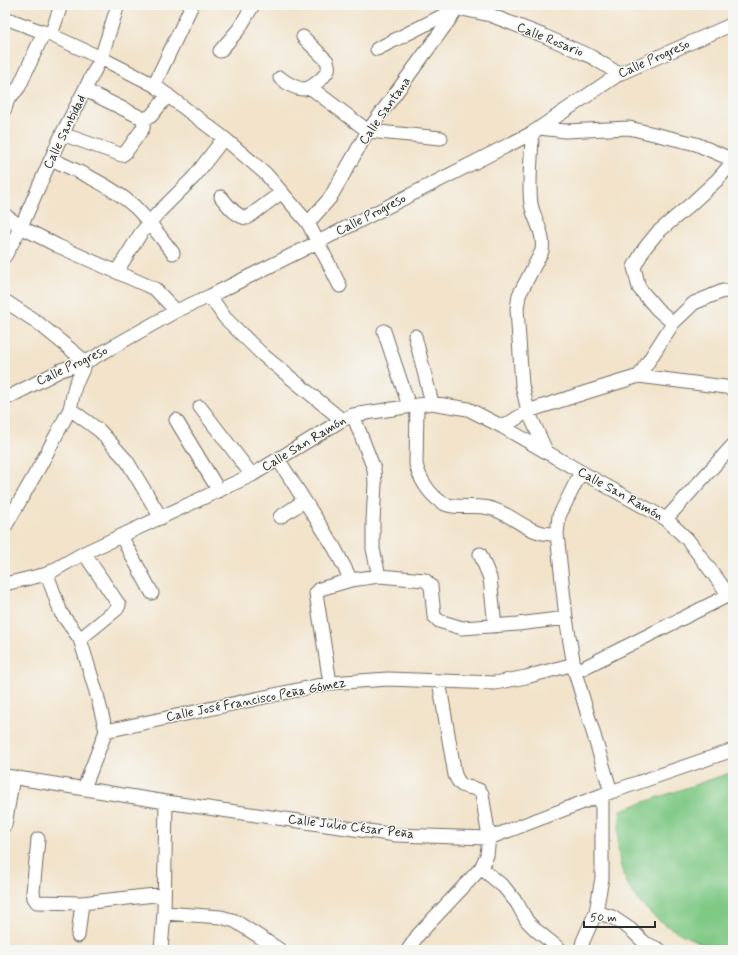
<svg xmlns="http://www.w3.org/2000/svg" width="738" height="955" viewBox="0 0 738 955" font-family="Mynerve,sans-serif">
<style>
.garden{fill:#7fc985;stroke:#557a58}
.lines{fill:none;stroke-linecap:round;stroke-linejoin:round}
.minor-casing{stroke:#716b63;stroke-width:15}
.minor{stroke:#fff;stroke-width:13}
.labels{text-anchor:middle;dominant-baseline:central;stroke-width:3;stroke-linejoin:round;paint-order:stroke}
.street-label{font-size:13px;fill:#2b2b2b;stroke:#f6f6f2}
</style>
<rect width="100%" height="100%" fill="#f6f6f2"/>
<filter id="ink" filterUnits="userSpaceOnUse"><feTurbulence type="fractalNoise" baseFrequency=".025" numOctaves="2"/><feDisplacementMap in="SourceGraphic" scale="8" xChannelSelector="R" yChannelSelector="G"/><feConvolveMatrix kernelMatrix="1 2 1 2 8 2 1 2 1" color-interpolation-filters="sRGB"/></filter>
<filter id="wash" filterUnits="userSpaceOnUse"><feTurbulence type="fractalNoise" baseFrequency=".012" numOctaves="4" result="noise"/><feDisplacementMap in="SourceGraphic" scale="16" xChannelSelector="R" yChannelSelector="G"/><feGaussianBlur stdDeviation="0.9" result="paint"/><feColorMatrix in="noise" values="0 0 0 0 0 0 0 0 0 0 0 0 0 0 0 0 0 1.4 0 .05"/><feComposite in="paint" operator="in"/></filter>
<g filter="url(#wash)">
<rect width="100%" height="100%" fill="#f2e3ca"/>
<path class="garden" d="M 733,772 L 733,950 C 726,949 718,949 712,947 C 705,946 698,941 692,939 C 656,923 624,897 619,856 C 617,841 619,825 621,810 Z"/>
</g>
<g filter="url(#ink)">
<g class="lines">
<defs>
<path id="minor" d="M 457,6 L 458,8 L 490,15 L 542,35 L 592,57 L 619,74
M 5,18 L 51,35 L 101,58 L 154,85 L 224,138 L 266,174 L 308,223 L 340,286
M 51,35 L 61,5
M 377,49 L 456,9
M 220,51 L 239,29 L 253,5
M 280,78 C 287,83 295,89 304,89 C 311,89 325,77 328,70 C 329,67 328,64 327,61 L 303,37
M 154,85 L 192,5
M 311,88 L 368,131 L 441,138
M 85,90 L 144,119
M 5,109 C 9,93 11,98 19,87 L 44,32
M 144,119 L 151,116 L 168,95
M 540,128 L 565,131 L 629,128 L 696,144 L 733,160
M 532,133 C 532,154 528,183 531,204 C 534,220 545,233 542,251 L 519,295 L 517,309 L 522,385 L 528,411 L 547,453
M 62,134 L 122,155 L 126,152 L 143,128 L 144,119
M 51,159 C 80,172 110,185 134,206 C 149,220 161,238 173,253
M 221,197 C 228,205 236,217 247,218 L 282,192
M 5,215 L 21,227 L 58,246 L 155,289 L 176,311
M 308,223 L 330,198 L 368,131 L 458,8 L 467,5
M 5,256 L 21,227 L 62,134 L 101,58 L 118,5
M 117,271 L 141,233 L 157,214 L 194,177 L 224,138
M 210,296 L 225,318 L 263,355 L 342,420
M 5,301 L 37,322 L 86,362 L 75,386 L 70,409 L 41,464 L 5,527
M 673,323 L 657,309 L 639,288 L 634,267 L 644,249 L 657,233 L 691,204 L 717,180 L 733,162
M 384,331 L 409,406
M 415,336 L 432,403
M 639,376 L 673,323 L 694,303 L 723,291 L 733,292
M 5,399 L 61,370 L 86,362 L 176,311 L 210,296 L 318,242 L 532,133 L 619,74 L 733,24
M 417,405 L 416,464 C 419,478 429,494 441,502 C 452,510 475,504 489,508 C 515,514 527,536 557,534
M 200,407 L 252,475
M 70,409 L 100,431 L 127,461 L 161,518
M 353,415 L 374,469 L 375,483 L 373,521 L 373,549 L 379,576
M 176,420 L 219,491
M 503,427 L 528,411 L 587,392 L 639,376 L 733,388
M 278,459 L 334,547 L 351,580
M 581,472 L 559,516 L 557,534 L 566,618 L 575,672 L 611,792
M 280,517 L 304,501
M 666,519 L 733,445
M 121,536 L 152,593
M 480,554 L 490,578 L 495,626
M 47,574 L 61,613 L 80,639 L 97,695 L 106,731 L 84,788
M 5,584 L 47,574 L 84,553 L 252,475 L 342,420 L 353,415 L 432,403 L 468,409 L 503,427 L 581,472 L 666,519 L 688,540 L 729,595
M 80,639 L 117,609 L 119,605 L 84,553
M 575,672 L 733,593
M 330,683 L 316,593 L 320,589 L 351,580 L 379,576 L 425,580 L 431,586 L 434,616 L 439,621 L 462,628 L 518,624 L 566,618
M 106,731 L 330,683 L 388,679 L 495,683 L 526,677 L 574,664
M 5,776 L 166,802 L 396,835 L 489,838 L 602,795 L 733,750
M 5,825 L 13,777
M 38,839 L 33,892 L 34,898 L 37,902 L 82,903 L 164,894
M 481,868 L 504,887 L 517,903 L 527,921 L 536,930 L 561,950
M 596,912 L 612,917 L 630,929 L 645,943 L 660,950
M 164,913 L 221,917 L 235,921 L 280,950
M 78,936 L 82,903
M 161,950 L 164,913 L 166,802
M 408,950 L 418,935 L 481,868 L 487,855 L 489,838 L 482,794 L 479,790 C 465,785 462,790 455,775 L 439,681
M 581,950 L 583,941 L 596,912 L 602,878 L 602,795"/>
</defs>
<use href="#minor" class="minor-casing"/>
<use href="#minor" class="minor"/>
</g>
</g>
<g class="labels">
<g class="street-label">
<text transform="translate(550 40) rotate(22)">Calle Rosario</text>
<text transform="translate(654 59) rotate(-24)">Calle Progreso</text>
<text transform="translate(385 111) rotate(-55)">Calle Santana</text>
<text transform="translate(65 132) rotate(-64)">Calle Santidad</text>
<text transform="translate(371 215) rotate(-27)">Calle Progreso</text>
<text transform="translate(72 366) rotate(-25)">Calle Progreso</text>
<text transform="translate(304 444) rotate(-31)">Calle San Ramón</text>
<text transform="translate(620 494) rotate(29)">Calle San Ramón</text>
<text transform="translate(256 700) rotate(-11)">Calle José Francisco Peña Gómez</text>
<text transform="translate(351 827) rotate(7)">Calle Julio César Peña</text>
</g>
</g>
<rect width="738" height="955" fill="none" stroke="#f6f6f2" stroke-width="20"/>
<path d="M584 921v6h71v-6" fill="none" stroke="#2b2b2b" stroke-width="2"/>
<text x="590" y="921" font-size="12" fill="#2b2b2b" stroke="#f6f6f2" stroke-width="3" paint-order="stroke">50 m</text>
</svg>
